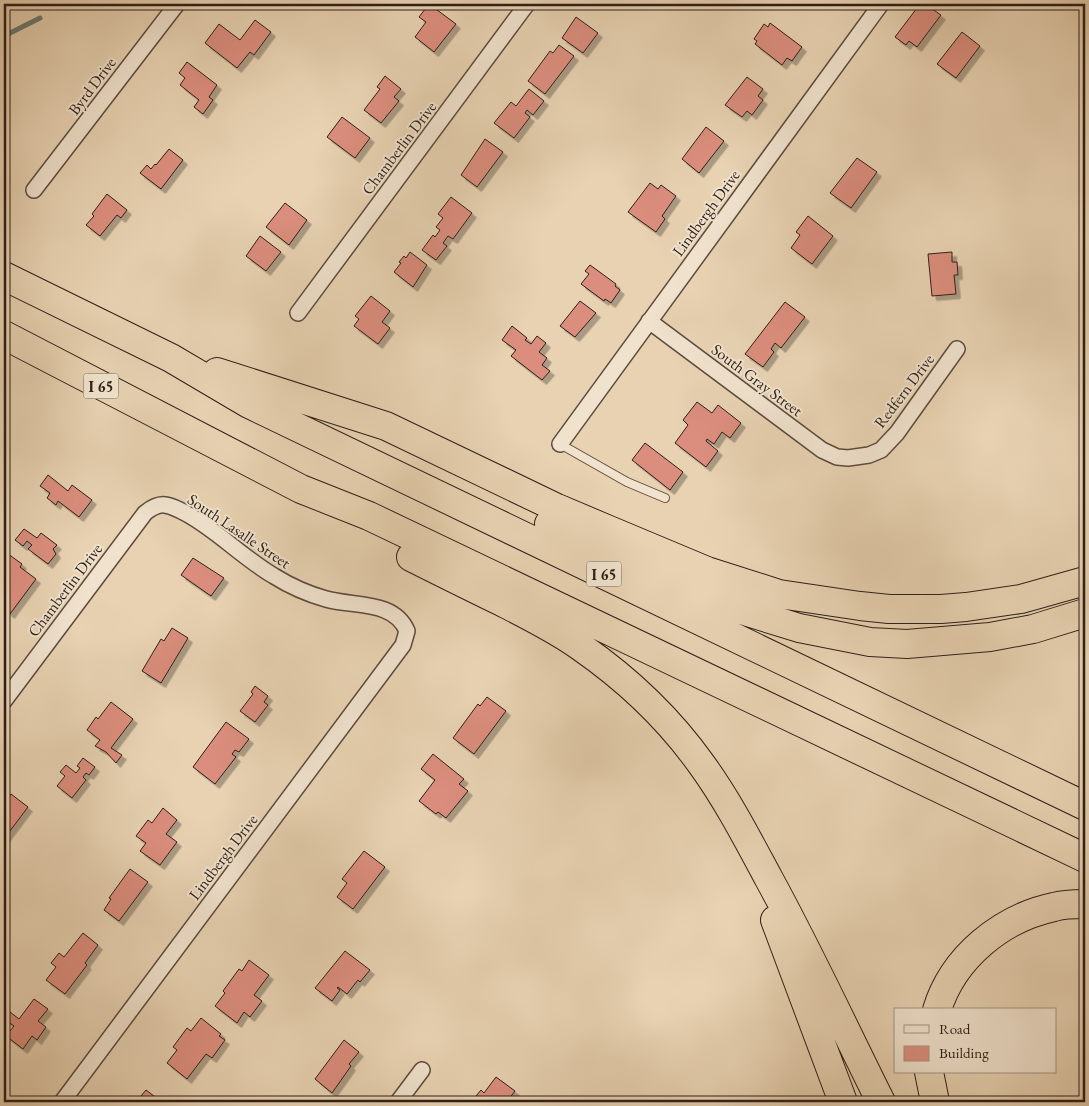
<svg xmlns="http://www.w3.org/2000/svg" width="1089" height="1106" viewBox="0 0 1089 1106" font-family="'EB Garamond',serif">
<style>
.lines{fill:none;stroke-linecap:round;stroke-linejoin:round}
.stream{stroke:#6d7a73;stroke-width:5}
.building{fill:#dc8e7e;stroke:#2d1f17;filter:url(#shadow)}
.lane-casing{stroke:#5c4c3e;stroke-width:10}
.street-casing{stroke:#5c4c3e;stroke-width:18}
.highway-casing{stroke:#2d1f17;stroke-width:30}
.lane{stroke:#f0e2cd;stroke-width:8}
.street{stroke:#f0e2cd;stroke-width:15}
.highway{stroke:#e8d2b2;stroke-width:28}
.labels{text-anchor:middle;dominant-baseline:central;stroke-width:4;stroke-linejoin:round;paint-order:stroke}
.shield{fill:#f0e2cd;stroke:#685a4e;stroke-width:1}
.shield-label{font-size:15px;font-weight:bold;fill:#2d1f17}
.street-label{font-size:16px;fill:#2d1f17;stroke:#f0e2cd}
</style>
<defs>
<filter id="shadow"><feDropShadow dx="4.5" dy="4.5" stdDeviation="0" flood-color="#0004"/></filter>
</defs>
<rect width="100%" height="100%" fill="#e8d2b2"/>
<filter id="stains"><feTurbulence type="fractalNoise" baseFrequency=".004" numOctaves="4"/><feColorMatrix values="0 0 0 0 .2 0 0 0 0 .09 0 0 0 0 .02 0 0 0 .5 -.17"/></filter>
<radialGradient id="worn" r=".72"><stop offset=".6" stop-color="#630" stop-opacity="0"/><stop offset="1" stop-color="#630" stop-opacity=".3"/></radialGradient>
<g class="lines">
<path class="stream" d="M 58,5 L 59,4
M 4,36 L 40,18"/>
</g>
<path class="building" d="M 429,4 L 456,24 L 434,52 L 415,37 L 426,22 L 419,17 Z
M 920,4 L 925,4 L 941,15 L 917,47 L 909,41 L 906,45 L 895,37 Z
M 576,17 L 598,33 L 583,53 L 562,38 Z
M 255,20 L 271,32 L 254,55 L 250,52 L 237,68 L 205,43 L 219,24 L 240,40 Z
M 770,23 L 802,47 L 792,61 L 787,58 L 782,65 L 755,44 L 757,41 L 754,39 L 764,24 L 768,27 Z
M 962,32 L 980,46 L 956,78 L 937,64 Z
M 559,45 L 574,56 L 545,94 L 528,81 L 550,51 L 553,53 Z
M 187,62 L 217,85 L 209,97 L 213,100 L 203,114 L 194,107 L 199,100 L 180,85 L 185,78 L 179,73 Z
M 385,76 L 401,89 L 394,97 L 399,101 L 381,123 L 364,110 L 380,89 L 377,87 Z
M 747,77 L 763,89 L 758,96 L 763,100 L 752,115 L 747,111 L 742,117 L 725,105 Z
M 529,89 L 544,101 L 533,115 L 527,110 L 525,113 L 530,117 L 514,138 L 494,123 L 511,102 L 516,106 Z
M 342,117 L 370,138 L 355,158 L 327,137 Z
M 706,127 L 724,141 L 699,173 L 682,159 Z
M 485,139 L 503,152 L 477,187 L 461,175 Z
M 169,149 L 183,160 L 161,189 L 140,173 L 147,165 L 151,169 L 155,164 L 156,165 Z
M 857,158 L 877,172 L 851,208 L 830,193 Z
M 650,183 L 658,189 L 661,185 L 676,196 L 662,216 L 665,219 L 656,232 L 628,212 Z
M 107,194 L 127,210 L 121,218 L 117,215 L 100,236 L 86,225 L 94,216 L 92,214 Z
M 451,197 L 472,213 L 453,239 L 448,236 L 443,243 L 447,246 L 436,260 L 422,250 L 433,235 L 435,237 L 440,230 L 436,227 L 443,218 L 438,214 Z
M 285,203 L 307,220 L 289,245 L 266,227 Z
M 808,216 L 833,236 L 812,264 L 791,248 L 800,235 L 796,232 Z
M 260,236 L 281,252 L 266,271 L 246,256 Z
M 410,252 L 427,265 L 413,287 L 394,272 L 401,263 L 399,262 L 404,256 L 406,258 Z
M 952,252 L 952,262 L 957,262 L 958,275 L 954,275 L 956,294 L 932,296 L 928,254 Z
M 590,265 L 616,284 L 615,286 L 620,290 L 611,303 L 605,299 L 604,301 L 581,284 L 589,274 L 585,271 Z
M 371,296 L 390,311 L 382,322 L 390,328 L 378,344 L 354,326 L 359,319 L 355,316 Z
M 580,301 L 596,313 L 575,337 L 560,326 Z
M 785,302 L 805,317 L 781,348 L 775,343 L 771,349 L 774,352 L 763,367 L 745,354 Z
M 512,326 L 527,338 L 525,340 L 531,344 L 537,336 L 546,343 L 539,352 L 547,358 L 542,365 L 550,371 L 542,380 L 511,356 L 516,350 L 502,340 Z
M 697,402 L 712,413 L 718,405 L 741,423 L 730,438 L 722,432 L 714,444 L 707,439 L 706,441 L 718,451 L 706,467 L 675,443 L 688,425 L 683,420 Z
M 645,443 L 683,472 L 670,490 L 632,460 Z
M 48,475 L 68,491 L 72,485 L 92,500 L 79,517 L 58,501 L 56,505 L 47,498 L 50,493 L 40,486 Z
M 24,529 L 37,538 L 41,533 L 57,545 L 53,549 L 56,554 L 48,564 L 28,549 L 32,545 L 27,541 L 23,546 L 15,540 Z
M 4,551 L 22,564 L 20,567 L 36,579 L 10,614 L 4,609 L 4,584 L 7,579 L 4,576 Z
M 193,558 L 224,578 L 211,596 L 181,575 Z
M 172,628 L 188,638 L 161,683 L 142,671 L 161,639 L 164,641 Z
M 255,686 L 268,696 L 264,702 L 268,705 L 255,722 L 240,711 L 253,694 L 251,692 Z
M 487,697 L 506,711 L 474,754 L 453,738 L 478,704 L 480,706 Z
M 111,702 L 133,719 L 111,748 L 122,755 L 116,763 L 106,752 L 95,746 L 100,740 L 87,730 L 96,717 L 98,719 Z
M 226,722 L 249,739 L 239,752 L 235,750 L 232,754 L 236,757 L 215,784 L 193,767 Z
M 433,754 L 464,779 L 459,784 L 468,791 L 446,818 L 438,812 L 436,814 L 419,801 L 435,780 L 421,769 Z
M 83,758 L 95,767 L 89,775 L 86,773 L 83,777 L 86,780 L 72,798 L 57,786 L 65,776 L 60,772 L 66,765 L 76,773 L 80,768 L 77,766 Z
M 11,794 L 28,807 L 4,839 L 4,803 Z
M 163,808 L 177,820 L 166,834 L 177,842 L 160,865 L 140,851 L 146,843 L 136,836 L 148,820 L 152,823 Z
M 364,851 L 385,867 L 353,909 L 337,897 L 347,883 L 342,879 Z
M 130,869 L 148,882 L 119,921 L 104,910 L 111,899 L 109,898 Z
M 83,933 L 98,945 L 85,963 L 87,965 L 65,994 L 46,980 L 56,967 L 51,963 L 59,953 L 64,957 Z
M 345,951 L 370,970 L 360,982 L 358,980 L 347,994 L 338,987 L 337,988 L 340,990 L 332,1001 L 315,988 Z
M 249,960 L 269,975 L 254,995 L 262,1001 L 250,1017 L 244,1012 L 237,1023 L 215,1006 L 225,993 L 223,991 L 239,969 L 242,971 Z
M 34,999 L 48,1009 L 38,1021 L 46,1027 L 37,1040 L 32,1036 L 23,1049 L 6,1036 L 14,1026 L 4,1019 L 10,1012 L 19,1019 Z
M 201,1018 L 221,1034 L 219,1036 L 225,1040 L 212,1058 L 206,1054 L 187,1079 L 167,1063 L 177,1050 L 173,1047 L 187,1028 L 191,1031 Z
M 344,1040 L 359,1052 L 349,1064 L 351,1066 L 332,1093 L 315,1079 Z
M 496,1077 L 515,1091 L 508,1100 L 510,1102 L 471,1102 L 481,1090 L 484,1093 Z
M 146,1090 L 162,1102 L 136,1102 Z"/>
<g class="lines">
<defs>
<path id="lane" d="M 560,444 L 627,482 L 665,498"/>
<path id="street" d="M 34,190 L 177,4
M 298,313 L 527,4
M 649,321 L 822,450 L 837,457 L 848,458 L 869,455 L 881,450 L 897,433 L 957,349
M 560,444 L 881,4
M 4,701 L 145,513 C 150,509 158,504 165,505 C 173,506 180,510 187,514 C 218,531 243,558 274,576 C 290,586 308,594 326,599 C 354,607 394,600 407,631 L 403,645 L 62,1102
M 398,1102 L 422,1070"/>
<path id="highway" d="M 4,276 L 171,358 L 249,404 L 1085,806
M 4,335 L 301,489 L 369,516 L 1085,858
M 217,372 L 386,426 L 557,508 L 609,530 L 707,571 L 779,594 L 860,606 L 889,609 L 941,609 L 966,607 L 1021,599 L 1085,581
M 549,524 L 712,601 L 799,628 L 870,642 L 907,644 L 990,637 L 1033,629 L 1085,613
M 411,557 C 441,572 471,587 502,602 C 529,616 556,629 581,647 C 627,679 670,720 702,765 C 728,801 748,840 769,879 C 809,952 844,1028 881,1102
M 775,920 L 843,1102
M 937,1010 C 953,957 1002,918 1054,907 C 1064,904 1075,904 1085,904
M 929,1072 L 935,1102"/>
</defs>
<use href="#lane" class="lane-casing"/>
<use href="#street" class="street-casing"/>
<use href="#highway" class="highway-casing"/>
<use href="#lane" class="lane"/>
<use href="#street" class="street"/>
<use href="#highway" class="highway"/>
</g>
<g class="labels">
<g class="shield">
<rect x="83.5" y="373.5" width="35" height="25" rx="4"/>
<rect x="586.5" y="561.5" width="35" height="25" rx="4"/>
</g>
<g class="shield-label">
<text x="101" y="386">I 65</text>
<text x="604" y="574">I 65</text>
</g>
<g class="street-label">
<text transform="translate(92 86) rotate(-53)">Byrd Drive</text>
<text transform="translate(399 148) rotate(-53)">Chamberlin Drive</text>
<text transform="translate(706 213) rotate(-54)">Lindbergh Drive</text>
<text transform="translate(757 380) rotate(37)">South Gray Street</text>
<text transform="translate(904 391) rotate(-53)">Redfern Drive</text>
<text transform="translate(239 531) rotate(34)">South Lasalle Street</text>
<text transform="translate(65 590) rotate(-53)">Chamberlin Drive</text>
<text transform="translate(223 857) rotate(-53)">Lindbergh Drive</text>
</g>
</g>
<rect width="1089" height="1106" fill="none" stroke="#e8d2b2" stroke-width="20"/>
<rect x="5" y="5" width="1079" height="1096" fill="none" stroke="#2d1f17" stroke-width="2.5"/>
<rect x="10" y="10" width="1069" height="1086" fill="none" stroke="#2d1f17"/>
<rect x="894" y="1008" width="162" height="65" fill="#f0e2cd" stroke="#a29484"/>
<rect x="904" y="1025" width="25" height="8" fill="#f0e2cd" stroke="#a29484"/>
<text x="939" y="1034" font-size="15" fill="#2d1f17">Road</text>
<rect x="904" y="1046" width="25" height="15" fill="#dc8e7e" stroke="#a29484"/>
<text x="939" y="1058" font-size="15" fill="#2d1f17">Building</text>
<rect width="100%" height="100%" filter="url(#stains)"/>
<rect width="100%" height="100%" fill="url(#worn)"/>
</svg>
